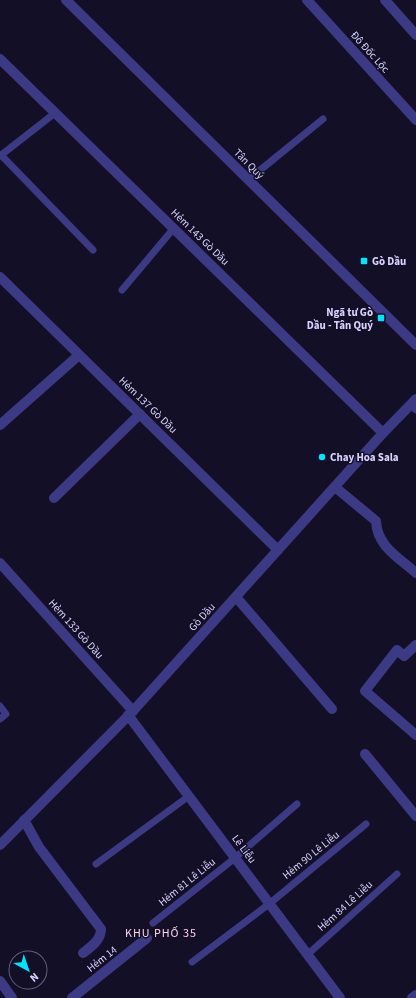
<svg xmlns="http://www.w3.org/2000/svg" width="416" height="998" viewBox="0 0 416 998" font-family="'Source Sans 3',sans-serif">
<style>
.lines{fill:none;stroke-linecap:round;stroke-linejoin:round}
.service{stroke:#3d3a85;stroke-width:7}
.minor{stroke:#3d3a85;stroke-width:10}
.tertiary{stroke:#3d3a85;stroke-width:10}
.poi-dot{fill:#00e5ff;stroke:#130f26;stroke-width:1.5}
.labels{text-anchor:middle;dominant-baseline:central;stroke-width:3;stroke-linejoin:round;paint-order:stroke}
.street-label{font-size:11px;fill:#d9d4ff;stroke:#130f26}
.poi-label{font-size:11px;font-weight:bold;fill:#d9d4ff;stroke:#130f26;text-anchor:start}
.neighbourhood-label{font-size:12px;letter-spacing:1px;fill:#ffd6f0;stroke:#130f26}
</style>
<rect width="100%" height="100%" fill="#130f26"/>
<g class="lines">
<path class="service" d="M 1,155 L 93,250
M 0,156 L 55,113
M 248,180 L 323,119
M 122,290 L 174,228
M 409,405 L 416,410
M 0,706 L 6,714 L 0,719
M 96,864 L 189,796
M 153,923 L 235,858 L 297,804
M 307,955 L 397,874
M 192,962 L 269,904 L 366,824"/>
<path class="minor" d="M 307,0 L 416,120
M 385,0 L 416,35
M 0,59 L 383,433
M 0,277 L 278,550
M 0,425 L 79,355
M 335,487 L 376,521 C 377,546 398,557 416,573
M 54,498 L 140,414
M 0,563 L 133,711
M 236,597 L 332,709
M 416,645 L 404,656 L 397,650 L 365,691 L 416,735
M 128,715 L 340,998
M 365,754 L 416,816
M 24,820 L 39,847 L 101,929 C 101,940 91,947 83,953
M 0,981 L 12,998
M 72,998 L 147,938
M 412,998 L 416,995"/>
<path class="tertiary" d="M 66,0 L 416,345
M 0,845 L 133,711 L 383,433 L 416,399"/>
</g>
<g class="poi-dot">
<rect x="360" y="257" width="8" height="8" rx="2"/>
<rect x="377" y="314" width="8" height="8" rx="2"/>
<circle cx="322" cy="457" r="4"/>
</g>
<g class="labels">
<g class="street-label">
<text transform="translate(370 52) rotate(48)">Đô Đốc Lộc</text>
<text transform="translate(249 164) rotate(45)">Tân Quý</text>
<text transform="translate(200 237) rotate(44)">Hẻm 143 Gò Dầu</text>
<text transform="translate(148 405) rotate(44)">Hẻm 137 Gò Dầu</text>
<text transform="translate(202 617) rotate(-48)">Gò Dầu</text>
<text transform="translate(76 629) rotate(48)">Hẻm 133 Gò Dầu</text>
<text transform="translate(244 849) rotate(53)">Lê Liễu</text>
<text transform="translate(311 855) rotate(-39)">Hẻm 90 Lê Liễu</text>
<text transform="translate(187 882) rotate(-39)">Hẻm 81 Lê Liễu</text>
<text transform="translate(345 906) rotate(-42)">Hẻm 84 Lê Liễu</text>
<text transform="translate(102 959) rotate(-38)">Hẻm 14</text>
</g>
<g class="poi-label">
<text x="372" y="261">Gò Dầu</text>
<text x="373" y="312" text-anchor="end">Ngã tư Gò<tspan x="373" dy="13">Dầu - Tân Quý</tspan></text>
<text x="330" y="457">Chay Hoa Sala</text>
</g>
<g class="neighbourhood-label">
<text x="161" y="933">KHU PHỐ 35</text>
</g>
</g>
<g transform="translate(28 970) rotate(140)"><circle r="19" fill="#130f26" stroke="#625e7d"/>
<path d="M0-3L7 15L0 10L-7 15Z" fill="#00e5ff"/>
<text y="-6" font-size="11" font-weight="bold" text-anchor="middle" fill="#d9d4ff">N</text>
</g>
</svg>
